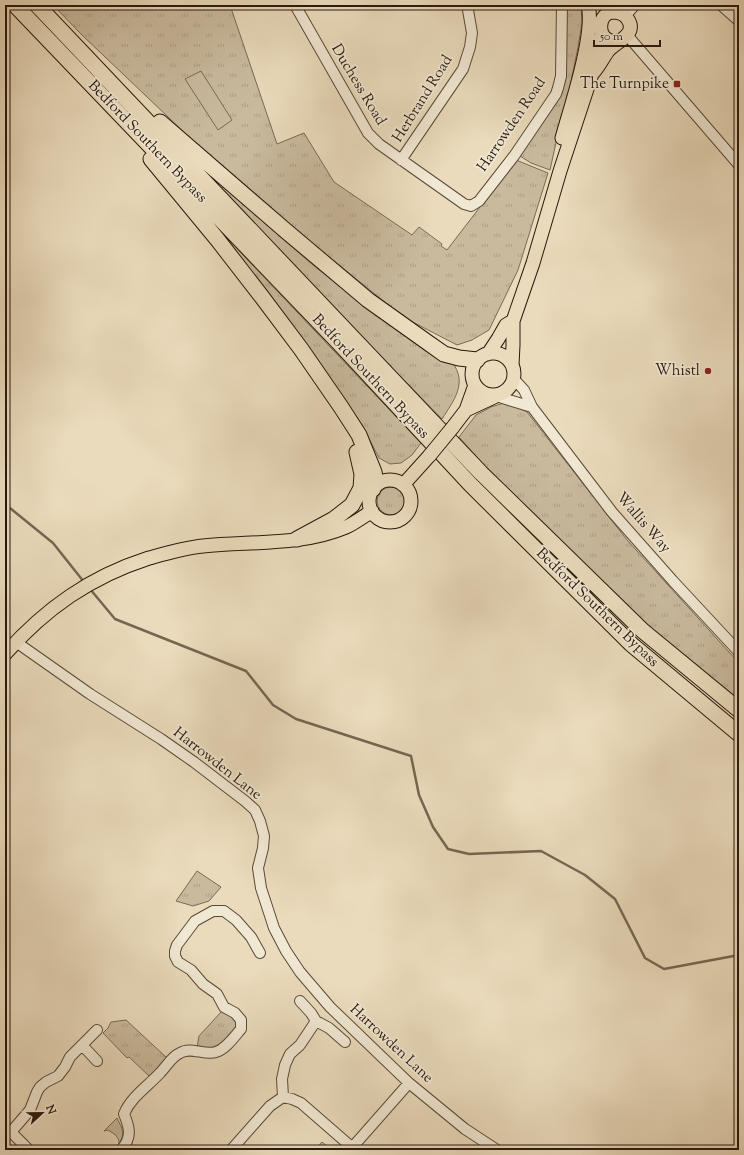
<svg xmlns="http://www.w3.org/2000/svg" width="744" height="1155" viewBox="0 0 744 1155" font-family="'Sorts Mill Goudy',serif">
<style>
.grass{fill:url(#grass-tufts);stroke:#796a55}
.pitch{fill:#c9ba9e;stroke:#796a55}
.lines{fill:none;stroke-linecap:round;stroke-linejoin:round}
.stream{stroke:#756652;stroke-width:2.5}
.minor-casing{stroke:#594a38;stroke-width:12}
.major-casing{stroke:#29190c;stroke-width:15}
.highway-casing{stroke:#29190c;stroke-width:17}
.minor{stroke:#f1e8d3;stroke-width:10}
.major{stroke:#eadbbc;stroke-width:13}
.highway{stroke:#eadbbc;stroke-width:15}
.major-bridge-casing{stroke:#29190c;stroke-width:15;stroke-linecap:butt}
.major-bridge{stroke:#eadbbc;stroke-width:13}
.poi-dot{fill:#8f2418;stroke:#f1e8d3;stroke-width:1.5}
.labels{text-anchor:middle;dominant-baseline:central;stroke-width:3.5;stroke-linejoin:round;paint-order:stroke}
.poi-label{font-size:15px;fill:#29190c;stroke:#f1e8d3;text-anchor:end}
.street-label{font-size:15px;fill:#29190c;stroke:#f1e8d3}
</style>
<defs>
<pattern id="grass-tufts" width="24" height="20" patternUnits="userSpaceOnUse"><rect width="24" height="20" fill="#c9ba9e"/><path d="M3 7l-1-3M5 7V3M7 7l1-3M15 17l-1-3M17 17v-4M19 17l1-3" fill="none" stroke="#ad9f87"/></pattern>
</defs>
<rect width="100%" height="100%" fill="#eadbbc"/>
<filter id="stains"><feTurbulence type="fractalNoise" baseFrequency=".005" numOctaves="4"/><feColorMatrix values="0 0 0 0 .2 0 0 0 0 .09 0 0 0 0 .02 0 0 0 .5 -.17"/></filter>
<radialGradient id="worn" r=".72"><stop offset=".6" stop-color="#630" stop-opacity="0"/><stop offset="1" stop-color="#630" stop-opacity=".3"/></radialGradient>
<path class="grass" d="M 53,5 L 230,5 L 277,144 L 304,133 L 334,182 L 412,235 L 419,227 L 442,244 L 441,246 L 447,250 L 516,160 L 548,173 L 518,270 L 489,330 L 472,340 L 457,345 L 403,317 L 231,177 L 81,34 Z
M 566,5 L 581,5 L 582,23 L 578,47 L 567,102 L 559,129 L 550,170 L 531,163 L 520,156 L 560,97 L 564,82 Z
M 223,187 L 313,265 L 370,310 L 452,362 C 468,383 454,400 442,419 L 220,191 Z
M 209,219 L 421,443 L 412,455 L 401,463 L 390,464 L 379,458 L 362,425 L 312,353 Z
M 507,402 L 527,412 L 627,540 L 739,663 L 739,707 L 645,626 L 484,465 L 459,437 L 476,415 L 491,407 Z
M377 501a14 14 0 1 1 28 0a14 14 0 1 1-28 0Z
M 197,871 L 221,887 L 209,901 L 193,906 L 176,901 Z
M 222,1011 C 226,1013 232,1016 235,1020 C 241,1030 221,1045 213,1047 C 208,1049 202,1048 197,1048 L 199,1036 Z
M 126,1020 L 167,1058 L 149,1076 L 129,1057 L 127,1058 L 103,1033 L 108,1028 L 111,1022 Z
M 117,1118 C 122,1129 126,1132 119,1144 C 120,1137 113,1133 108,1130 L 104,1131 Z
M 322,1142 L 332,1150 L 315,1150 Z"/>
<path class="pitch" d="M 201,71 L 232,120 L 218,130 L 185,79 Z"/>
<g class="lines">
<path class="stream" d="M 5,504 L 53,543 L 84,582
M 90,589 L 115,619 L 246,671 L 273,705 L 296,719 L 411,756 L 419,795 L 433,827 L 448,849 L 469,854 L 541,851 L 585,875 L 615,899 L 645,958 L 664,969 L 739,955"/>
<defs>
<path id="minor" d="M 295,5 L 368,133 L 379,144 L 464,204 L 471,206 L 479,201 L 514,156 L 556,94 L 558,88 L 561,76 L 562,5
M 721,5 L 739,21
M 625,16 L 635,5
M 627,35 L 739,165
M 401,160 L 463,69 L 470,47 L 472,33 L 468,10 L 466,5
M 514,379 L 524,390 L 532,407 L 612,512 L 673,581 L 739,652
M 496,396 L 532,407
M 16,642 L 90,694 L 161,739 L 194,762 L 245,801 L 255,810 L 260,821 L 264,836 L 263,848 L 258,868 L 261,888 L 274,928 L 286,951 L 300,972 L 330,1007 L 409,1083 L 465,1129 L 497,1150
M 300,1001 L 311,1013 L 316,1021 L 329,1028 L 345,1042
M 82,1045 L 97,1061
M 283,1097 L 292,1099 L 301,1103 L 355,1150
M 283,1097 L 282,1079 L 285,1065 L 290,1054 L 300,1045 L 316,1021
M 5,1128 L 11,1132 L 29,1150
M 11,1132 L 30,1110 L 37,1092 L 40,1087 L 46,1082 L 58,1076 L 65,1067 L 70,1057 L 97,1030
M 121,1150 C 132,1138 130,1128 124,1114 C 131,1097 148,1086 160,1073 C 167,1066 171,1057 180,1053 C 191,1046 204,1056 216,1052 C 226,1049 234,1037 241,1029 L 241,1020 L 235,1013 L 224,1007 L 217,994 L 203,984 L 191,970 L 178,962 L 175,956 L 175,951 L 177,945 L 195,921 L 213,911 L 224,911 L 236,920 L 251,937 L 260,953
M 231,1150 L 270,1106 L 283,1097
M 350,1150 L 409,1083"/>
<path id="major" d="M 592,74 C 599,67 602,59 608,51 C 616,41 639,35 627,18 C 623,13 619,12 613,12 C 598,13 596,37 611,41 C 614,42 617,41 620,41
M 562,138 C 571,106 582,74 587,42 C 589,30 591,17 588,5
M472 374a21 21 0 1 1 42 0a21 21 0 1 1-42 0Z
M 488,354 L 498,339 L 506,325 L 513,321
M 512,365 L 513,345 L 513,321 L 533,263 L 560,171 L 592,74 L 594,57 L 602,34
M 466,410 L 496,396
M 453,427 L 466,410 L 475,385
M369 501a21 21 0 1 1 42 0a21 21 0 1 1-42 0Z
M 403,485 L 430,455
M 5,654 C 46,608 90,577 149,558 C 167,553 184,548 203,546 C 250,541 301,546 346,527 C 355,523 364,516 372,511"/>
<path id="highway" d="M 15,5 L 340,344 L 470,484 L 631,644 L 739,734
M 37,5 L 481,473 L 643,631 L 739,710
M 160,122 L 286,231 L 368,300 L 427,342 L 444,354 L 459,358 L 477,360
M 151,159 L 217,239 L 262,297 L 301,349 L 341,407 L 359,435 L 374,472 L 375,477 L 373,489
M 297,539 L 334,519 L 352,505 L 361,488 L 362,474 L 357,452"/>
</defs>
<use href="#minor" class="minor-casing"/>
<use href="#major" class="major-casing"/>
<use href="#highway" class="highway-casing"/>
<use href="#minor" class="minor"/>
<use href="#major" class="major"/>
<use href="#highway" class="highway"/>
<defs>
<path id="major-bridge" d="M 430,455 L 453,427"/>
</defs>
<use href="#major-bridge" class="major-bridge-casing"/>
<use href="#major-bridge" class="major-bridge"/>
</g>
<g class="poi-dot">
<rect x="673" y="80" width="8" height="8" rx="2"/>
<circle cx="708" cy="371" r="4"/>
</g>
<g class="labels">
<g class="poi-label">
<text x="669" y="84">The Turnpike</text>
<text x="700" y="371">Whistl</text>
</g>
<g class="street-label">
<text transform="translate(358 85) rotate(59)">Duchess Road</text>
<text transform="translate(423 99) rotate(-58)">Herbrand Road</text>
<text transform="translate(512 125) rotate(-56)">Harrowden Road</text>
<text transform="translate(147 142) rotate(46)">Bedford Southern Bypass</text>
<text transform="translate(370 377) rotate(47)">Bedford Southern Bypass</text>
<text transform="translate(643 523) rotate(49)">Wallis Way</text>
<text transform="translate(597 608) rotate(44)">Bedford Southern Bypass</text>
<text transform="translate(217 764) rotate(38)">Harrowden Lane</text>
<text transform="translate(391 1044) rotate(43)">Harrowden Lane</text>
</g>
</g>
<rect width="744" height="1155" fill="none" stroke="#eadbbc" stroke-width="20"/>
<rect x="6" y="6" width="732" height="1143" fill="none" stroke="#29190c" stroke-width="2"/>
<rect x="10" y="10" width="724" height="1135" fill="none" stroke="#29190c"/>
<g transform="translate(42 1113) rotate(68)" stroke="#f1e8d3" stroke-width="3" paint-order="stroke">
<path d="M0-3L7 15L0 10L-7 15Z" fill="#29190c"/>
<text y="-6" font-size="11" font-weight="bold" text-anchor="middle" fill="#29190c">N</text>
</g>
<path d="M594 40v6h66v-6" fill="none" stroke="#29190c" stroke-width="2"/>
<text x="600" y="40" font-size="12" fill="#29190c" stroke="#f1e8d3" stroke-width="3" paint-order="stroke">50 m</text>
<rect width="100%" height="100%" filter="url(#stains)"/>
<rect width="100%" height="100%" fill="url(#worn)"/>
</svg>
